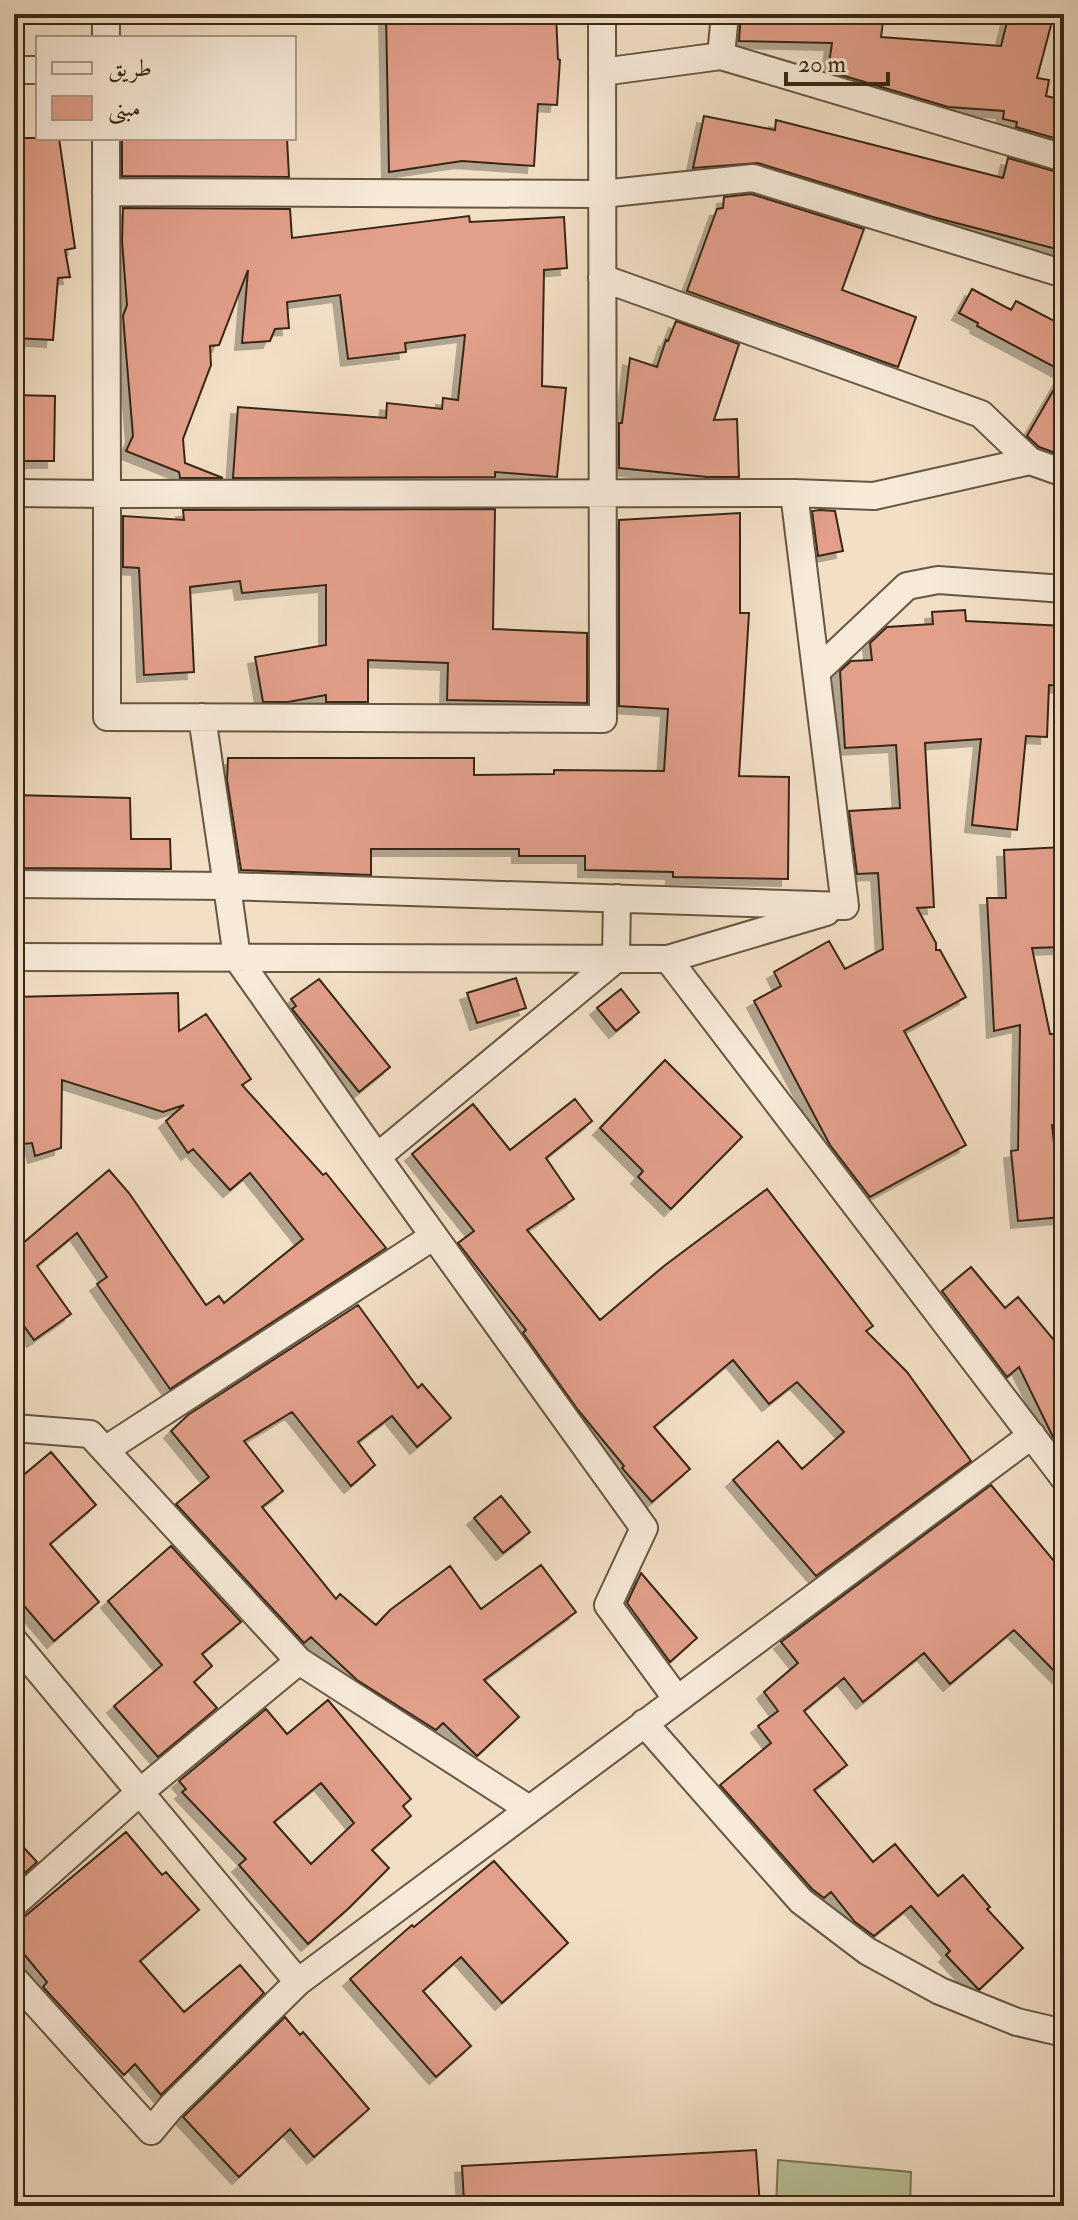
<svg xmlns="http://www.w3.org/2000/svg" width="1078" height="2220" viewBox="0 0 1078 2220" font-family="'IM FELL Double Pica',Amiri,serif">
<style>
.green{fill:#b8c296;stroke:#787556;stroke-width:2}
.building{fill:#e29f8a;stroke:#392815;stroke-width:2;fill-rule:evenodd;filter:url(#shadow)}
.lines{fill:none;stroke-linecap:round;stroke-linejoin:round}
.street-casing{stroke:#675641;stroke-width:30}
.street{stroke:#f7ead9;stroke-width:26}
</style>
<defs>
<filter id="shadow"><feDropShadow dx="-7" dy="7" stdDeviation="0" flood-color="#0004"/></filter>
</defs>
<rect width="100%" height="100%" fill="#f2dfc5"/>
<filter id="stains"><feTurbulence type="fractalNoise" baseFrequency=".0025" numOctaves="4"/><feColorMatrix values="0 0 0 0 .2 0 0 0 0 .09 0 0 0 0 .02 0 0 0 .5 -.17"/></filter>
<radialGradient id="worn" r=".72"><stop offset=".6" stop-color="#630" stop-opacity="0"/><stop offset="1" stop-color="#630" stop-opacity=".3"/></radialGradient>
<path class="green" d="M 778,2160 L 911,2172 L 910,2206 L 776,2206 Z"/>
<path class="building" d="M 386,14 L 556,14 L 558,59 L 560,60 L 557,105 L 538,104 L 534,166 L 462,161 L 389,172 Z
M 741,14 L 884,14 L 881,37 L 1001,46 L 1009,14 L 1054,14 L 1037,78 L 1049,80 L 1046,96 L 1064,100 L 1064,141 L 1016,127 L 1017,122 L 1003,119 L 1004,111 L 948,107 L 828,71 L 832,43 L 739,41 Z
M 704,116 L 775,130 L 776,120 L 1003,178 L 1008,158 L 1064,174 L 1064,251 L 933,217 L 758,163 L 693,168 Z
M 14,138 L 59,138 L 75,248 L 65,250 L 70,277 L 58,278 L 53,340 L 14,338 Z
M 122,138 L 287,138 L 289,177 L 122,176 Z
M 751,194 L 864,229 L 842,290 L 916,317 L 898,367 L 687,291 L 717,209 L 723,208 L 724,197 Z
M 123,208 L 290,209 L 292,238 L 469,216 L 470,222 L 564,217 L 567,268 L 544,270 L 542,386 L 566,388 L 557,477 L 495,472 L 495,477 L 233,478 L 238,407 L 386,418 L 387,403 L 442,409 L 443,398 L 458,400 L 465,335 L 405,343 L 406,352 L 348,359 L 340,295 L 287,302 L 289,328 L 275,329 L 270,341 L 242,343 L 248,270 L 219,345 L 210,346 L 211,365 L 183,439 L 185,463 L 223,478 L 180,478 L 179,472 L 126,451 L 133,436 L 123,316 L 127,305 L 122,241 Z
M 972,289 L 1011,310 L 1016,301 L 1064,326 L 1064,456 L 1039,447 L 1027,436 L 1064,372 L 977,326 L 978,323 L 959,313 Z
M 676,321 L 739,344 L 714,420 L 737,419 L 739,477 L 707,477 L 619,468 L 619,423 L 622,423 L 630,358 L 657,367 L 666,340 L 668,341 Z
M 14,395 L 55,396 L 54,461 L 14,461 Z
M 495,509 L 493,629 L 587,633 L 587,703 L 447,700 L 448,663 L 368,660 L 368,702 L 326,702 L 326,695 L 288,702 L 263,702 L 255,657 L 326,645 L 326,585 L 242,593 L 240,581 L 190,587 L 194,672 L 144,675 L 139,568 L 123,567 L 123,516 L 184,520 L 183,510 Z
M 820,510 L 835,511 L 843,551 L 818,556 L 812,511 Z
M 740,513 L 740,613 L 749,613 L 739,776 L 789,777 L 788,879 L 673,877 L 673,872 L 585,870 L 585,856 L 519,856 L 519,849 L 371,849 L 371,875 L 241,870 L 227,780 L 228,758 L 474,758 L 474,775 L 554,774 L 554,770 L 664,771 L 668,709 L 619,706 L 619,520 Z
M 965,610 L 966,621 L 1064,626 L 1064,686 L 1049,685 L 1047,737 L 1026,736 L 1017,830 L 972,825 L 981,739 L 925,743 L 934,907 L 917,908 L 936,943 L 936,950 L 940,950 L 966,997 L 904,1031 L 966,1145 L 870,1197 L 830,1145 L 754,1001 L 781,986 L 774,972 L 829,941 L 845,969 L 883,949 L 878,873 L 857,874 L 849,811 L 900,808 L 896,745 L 845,748 L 840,671 L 851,661 L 872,660 L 870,643 L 887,627 L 933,624 L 932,612 Z
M 14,795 L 130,798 L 131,839 L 170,839 L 171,869 L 14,868 Z
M 1063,847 L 1064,947 L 1032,948 L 1050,1034 L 1064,1034 L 1064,1125 L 1052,1125 L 1062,1217 L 1018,1221 L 1011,1151 L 1018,1150 L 1020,1025 L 994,1031 L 987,898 L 1006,898 L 1004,850 Z
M 516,978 L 526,1008 L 477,1023 L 467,993 Z
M 319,979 L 390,1067 L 359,1092 L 292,1009 L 296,1006 L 291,999 Z
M 621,989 L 639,1012 L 616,1031 L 597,1008 Z
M 178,993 L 179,1031 L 206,1014 L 251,1079 L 242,1085 L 323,1175 L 326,1173 L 386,1248 L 170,1389 L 97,1284 L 107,1277 L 77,1233 L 37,1266 L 71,1314 L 34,1340 L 14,1312 L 14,1233 L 22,1244 L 109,1170 L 129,1193 L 206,1305 L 219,1296 L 224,1303 L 303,1239 L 250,1173 L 230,1190 L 193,1149 L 188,1153 L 166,1121 L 184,1105 L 163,1112 L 62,1080 L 61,1148 L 35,1156 L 32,1143 L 14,1145 L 14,997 Z
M 665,1060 L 742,1137 L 671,1209 L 638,1177 L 643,1171 L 600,1128 Z
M 575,1099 L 592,1121 L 546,1158 L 574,1199 L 527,1230 L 600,1320 L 664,1266 L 767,1189 L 873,1326 L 866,1331 L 907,1372 L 971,1461 L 816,1576 L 733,1480 L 778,1441 L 802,1469 L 844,1432 L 797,1382 L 769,1404 L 733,1360 L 654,1427 L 690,1469 L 652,1502 L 622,1468 L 624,1466 L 578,1410 L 523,1333 L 526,1330 L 458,1243 L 474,1231 L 412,1154 L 473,1104 L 510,1150 Z
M 971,1267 L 1005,1308 L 1018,1297 L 1064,1352 L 1064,1452 L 1053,1437 L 1019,1367 L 1007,1377 L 942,1291 Z
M 358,1305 L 418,1388 L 422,1384 L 451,1418 L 417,1447 L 392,1416 L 358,1442 L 375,1465 L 351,1486 L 292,1412 L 244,1441 L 283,1491 L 262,1507 L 336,1599 L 340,1594 L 376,1625 L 390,1610 L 450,1566 L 481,1609 L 541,1565 L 576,1612 L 484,1680 L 519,1717 L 477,1756 L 443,1723 L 436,1730 L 357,1680 L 311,1637 L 304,1643 L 176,1504 L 209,1477 L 171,1431 L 188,1415 Z
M 51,1452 L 96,1505 L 50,1544 L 99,1602 L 54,1641 L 14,1594 L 14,1483 Z
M 991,1485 L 1064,1573 L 1064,1681 L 1014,1630 L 950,1684 L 924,1653 L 863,1702 L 844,1678 L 804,1711 L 847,1765 L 814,1790 L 873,1862 L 895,1844 L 938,1896 L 963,1875 L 990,1907 L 987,1909 L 1023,1948 L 979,1990 L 946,1955 L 950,1951 L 911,1906 L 874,1936 L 855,1922 L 831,1892 L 824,1898 L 812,1889 L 720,1785 L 771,1743 L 758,1726 L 778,1711 L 764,1692 L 798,1663 L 781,1642 Z
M 501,1496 L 530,1532 L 503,1553 L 474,1518 Z
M 171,1546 L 241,1622 L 202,1654 L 212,1666 L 194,1682 L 217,1708 L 158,1757 L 114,1706 L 162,1665 L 108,1601 Z
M 641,1573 L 697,1638 L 670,1662 L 627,1603 Z
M 328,1700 L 411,1799 L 403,1806 L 411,1816 L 372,1850 L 389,1868 L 349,1908 L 308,1944 L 239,1865 L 246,1859 L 182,1792 L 186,1789 L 179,1781 L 266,1709 L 287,1734 ZM 321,1783 L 354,1823 L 311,1864 L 274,1822 Z
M 126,1832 L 162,1875 L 166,1872 L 199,1910 L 140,1961 L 184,2012 L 240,1965 L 264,1993 L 161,2095 L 135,2064 L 124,2075 L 43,1987 L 47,1982 L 14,1942 L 14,1920 L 25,1916 Z
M 14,1837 L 37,1862 L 14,1883 Z
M 494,1861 L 568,1943 L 502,2003 L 461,1957 L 423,1991 L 471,2046 L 436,2077 L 350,1979 L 412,1925 L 414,1927 Z
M 285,2017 L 300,2035 L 303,2032 L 369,2109 L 314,2157 L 290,2129 L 239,2177 L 183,2117 Z
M 756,2150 L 760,2206 L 493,2206 L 493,2200 L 464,2202 L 462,2166 Z"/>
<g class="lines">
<defs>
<path id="street" d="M 106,14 L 106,38
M 602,14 L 603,719 L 107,717 L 107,494 L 794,493 L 874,496 L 1030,461
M 721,56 L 1064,158
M 14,70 L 38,70
M 602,72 L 721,56 L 725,14
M 106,192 L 602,194 L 753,178 L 1064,274
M 602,278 L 981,414 L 1030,461 L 1064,473
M 14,493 L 107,494 L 106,138
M 816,672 L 907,586 L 938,580 L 1064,589
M 14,884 L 227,886 L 202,717
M 617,898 L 616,959 L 377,1157 L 237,958 L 227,886 L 845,906 L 794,493
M 14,957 L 668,959 L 1064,1478
M 668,959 L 826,912
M 377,1157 L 644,1528 L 608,1605 L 677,1699
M 14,1428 L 90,1434 L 299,1661 L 529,1809
M 105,1450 L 434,1236
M 14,1641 L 298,1982
M 644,1723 L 801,1901 L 867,1951 L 940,1991 L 1017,2022 L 1064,2033
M 14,1904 L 140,1792 L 299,1661
M 14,1979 L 151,2131 L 171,2107 L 298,1982 L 1032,1435"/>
</defs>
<use href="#street" class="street-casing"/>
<use href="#street" class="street"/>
</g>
<rect width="1078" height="2220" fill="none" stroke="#f2dfc5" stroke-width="48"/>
<rect x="16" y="16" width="1046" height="2188" fill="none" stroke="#392815" stroke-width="4"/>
<rect x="24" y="24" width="1030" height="2172" fill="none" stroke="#392815" stroke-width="2"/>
<rect x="36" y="36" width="260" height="104" fill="#f7ead9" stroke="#ab9c8b" stroke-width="2"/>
<rect x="52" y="62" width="40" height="12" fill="#f7ead9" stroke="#ab9c8b" stroke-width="2"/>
<text x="108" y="76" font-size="24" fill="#392815">طريق</text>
<rect x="52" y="96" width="40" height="24" fill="#e29f8a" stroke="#ab9c8b" stroke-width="2"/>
<text x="108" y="116" font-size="24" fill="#392815">مبنى</text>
<path d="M786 72v12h102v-12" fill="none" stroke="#392815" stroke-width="4"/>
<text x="798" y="72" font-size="24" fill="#392815" stroke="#f7ead9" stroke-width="6" paint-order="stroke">20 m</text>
<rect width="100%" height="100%" filter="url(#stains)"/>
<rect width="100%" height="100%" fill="url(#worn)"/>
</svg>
